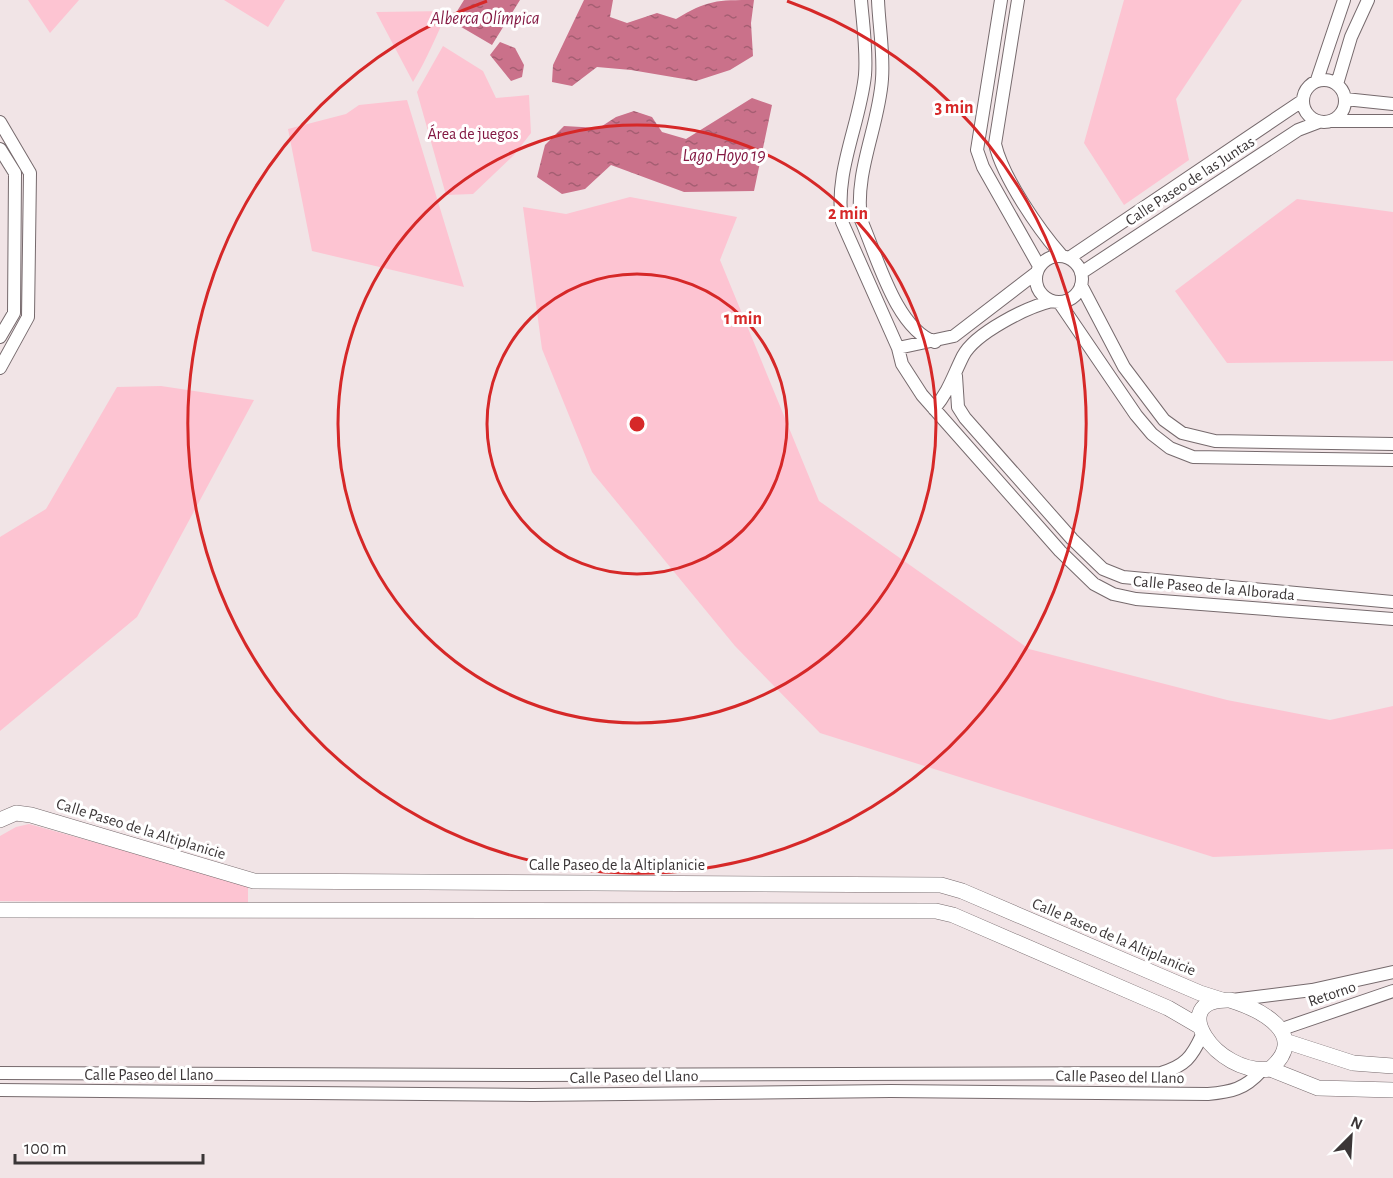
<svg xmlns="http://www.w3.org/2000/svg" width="1393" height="1178" viewBox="0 0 1393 1178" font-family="'Alegreya Sans',sans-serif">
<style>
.green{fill:#fdc4d2}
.water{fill:url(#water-ripples)}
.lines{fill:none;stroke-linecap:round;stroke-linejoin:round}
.minor-casing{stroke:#766a6d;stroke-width:14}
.tertiary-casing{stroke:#766a6d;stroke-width:16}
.minor{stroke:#fff;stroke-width:12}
.tertiary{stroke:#fff;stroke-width:15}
.ring{fill:none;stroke:#d62828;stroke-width:3}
.labels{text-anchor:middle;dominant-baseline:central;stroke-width:6;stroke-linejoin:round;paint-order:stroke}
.park-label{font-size:16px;fill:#831842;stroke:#fff}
.street-label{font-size:16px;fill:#3b3637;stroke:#fff}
.water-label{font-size:18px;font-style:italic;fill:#851a44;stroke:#fff}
.centre{fill:#d62828;stroke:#fff;stroke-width:3}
.ring-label{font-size:18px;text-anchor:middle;font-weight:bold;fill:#d62828;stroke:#fff;stroke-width:6;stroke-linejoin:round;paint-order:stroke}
</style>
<defs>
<pattern id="water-ripples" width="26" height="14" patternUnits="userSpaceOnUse" patternTransform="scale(1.5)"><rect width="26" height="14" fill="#ca718a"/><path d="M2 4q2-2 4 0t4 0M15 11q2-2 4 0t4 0" fill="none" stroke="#a55e72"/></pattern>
</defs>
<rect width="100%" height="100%" fill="#f1e4e6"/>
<path class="green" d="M 28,0 L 79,0 L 50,33 Z
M 224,0 L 285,0 L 268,27 Z
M 1124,0 L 1242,0 L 1176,99 L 1189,160 L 1124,205 L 1084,143 Z
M 448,11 C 436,36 427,59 413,82 L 376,12 Z
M 443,46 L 483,71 L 496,98 L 529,95 L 531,133 L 514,155 L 473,194 L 446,195 L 417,92 Z
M 407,100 L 464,287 L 312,251 L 288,129 L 346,114 L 359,105 Z
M 630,197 L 737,217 L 720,260 L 819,501 L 1029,649 L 1227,700 L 1330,720 L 1393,706 L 1393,849 L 1213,857 L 820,733 L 735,646 L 592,472 L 542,349 L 523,207 L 566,214 Z
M 1297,199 L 1393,212 L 1393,361 L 1227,363 L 1175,291 Z
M 161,386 L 254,400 L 137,617 L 0,731 L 0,537 L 46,509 L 117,387 Z
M 29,824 L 248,885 L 248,903 L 0,901 L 0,836 L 16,827 Z"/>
<path class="water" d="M 464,0 L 520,0 L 492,45 L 451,21 Z
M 584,0 L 613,0 L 610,17 L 627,23 L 657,13 L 676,19 C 707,0 717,0 754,0 L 751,23 L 753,56 L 730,70 L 696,81 L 631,70 L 597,67 L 572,86 L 552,82 L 553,65 Z
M 500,42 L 515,48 L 524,65 L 522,77 L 511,81 L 490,55 Z
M 752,98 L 772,105 L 754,191 L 684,192 L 611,165 L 585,189 L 562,194 L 537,177 L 545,145 L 564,126 L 599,128 L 616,117 L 634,111 L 652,117 L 662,132 L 686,139 Z"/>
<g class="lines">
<defs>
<path id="minor" d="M 861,0 C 863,24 867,51 865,75 C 860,124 834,172 842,222 L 898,348 L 902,364 L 922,395 L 1060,551 L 1094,584 L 1113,594 L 1136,599 L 1393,619
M 878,0 C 879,26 884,53 882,79 C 879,126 854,172 861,220 C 877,256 896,329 935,342
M 1001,0 L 977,150 L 983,167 L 1039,266
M 1018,0 L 995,144 C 1003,178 1039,230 1062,256
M1303 101a21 21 0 1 1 42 0a21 21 0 1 1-42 0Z
M 1317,80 L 1344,0
M 1337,84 L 1351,37 L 1368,0
M 1345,99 L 1393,104
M 1332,121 L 1393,121
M 0,122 L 30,173 L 28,317 L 0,368
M 0,149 L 15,173 L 14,313 L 0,337
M1036 279a23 23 0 1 1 46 0a23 23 0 1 1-46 0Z
M 1069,258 L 1302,101
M 1081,273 L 1298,130 L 1319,122
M 1081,285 L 1124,367 L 1164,420 L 1182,433 L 1215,441 L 1393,444
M 1059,302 L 1136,415 L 1152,434 L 1170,448 L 1193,457 L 1393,460
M 898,348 L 954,336 L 1036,273
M 956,376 L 958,407 L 965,418 L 1072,539 L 1103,569 L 1123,577 L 1393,602
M 934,409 C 949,391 953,376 963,356 C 975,333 1027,307 1052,301
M 1232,1000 L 1312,990 L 1393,972
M 1282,1029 L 1393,991
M 0,1073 L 532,1075 L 1161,1073 C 1185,1066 1192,1057 1202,1035
M 0,1090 L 533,1095 L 891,1091 L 1208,1094 C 1231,1092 1245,1089 1261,1071"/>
<path id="tertiary" d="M 0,820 L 16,813 L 31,815 L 254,881 L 941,885 L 962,891 L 1200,993 L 1222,1000
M 0,910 L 936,911 L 953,915 L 1168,1008 L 1199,1026
M 1230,1000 C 1262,1010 1310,1035 1270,1069 C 1216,1076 1164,998 1230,1000 Z
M 1285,1041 L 1353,1063 L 1393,1066
M 1270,1069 L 1318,1088 L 1393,1090"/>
</defs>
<use href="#minor" class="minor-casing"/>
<use href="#tertiary" class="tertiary-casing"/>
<use href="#minor" class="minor"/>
<use href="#tertiary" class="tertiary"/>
</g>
<g class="ring">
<circle cx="637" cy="424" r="150"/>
<circle cx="637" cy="424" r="299"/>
<path d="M787 1A449 449 0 1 1 487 1"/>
</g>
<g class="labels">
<g class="park-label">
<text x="473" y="134">Área de juegos</text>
</g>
<g class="street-label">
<text transform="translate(1190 181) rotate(-33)">Calle Paseo de las Juntas</text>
<text transform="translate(1214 588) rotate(5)">Calle Paseo de la Alborada</text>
<text transform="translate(141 829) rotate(17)">Calle Paseo de la Altiplanicie</text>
<text x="617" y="865">Calle Paseo de la Altiplanicie</text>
<text transform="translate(1114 937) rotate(23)">Calle Paseo de la Altiplanicie</text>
<text transform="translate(1332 994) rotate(-19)">Retorno</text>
<text x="149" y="1075">Calle Paseo del Llano</text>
<text transform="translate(634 1077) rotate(-1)">Calle Paseo del Llano</text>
<text transform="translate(1120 1077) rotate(1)">Calle Paseo del Llano</text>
</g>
<g class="water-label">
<text x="485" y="19">Alberca Olímpica</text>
<text x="724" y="156">Lago Hoyo 19</text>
</g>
</g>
<circle cx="637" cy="424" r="9" class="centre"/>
<g class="ring-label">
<text x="954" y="113">3 min</text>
<text x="848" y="219">2 min</text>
<text x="743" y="324">1 min</text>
</g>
<g transform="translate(1351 1136) rotate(24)" stroke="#ffffff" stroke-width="4.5" paint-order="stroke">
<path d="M0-4.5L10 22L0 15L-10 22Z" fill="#3b3637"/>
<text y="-9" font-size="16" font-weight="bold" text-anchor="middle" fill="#3b3637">N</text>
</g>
<path d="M15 1154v9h188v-9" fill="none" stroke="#3b3637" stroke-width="3"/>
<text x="24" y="1154" font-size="18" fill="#3b3637" stroke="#ffffff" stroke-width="4.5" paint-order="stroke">100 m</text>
</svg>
